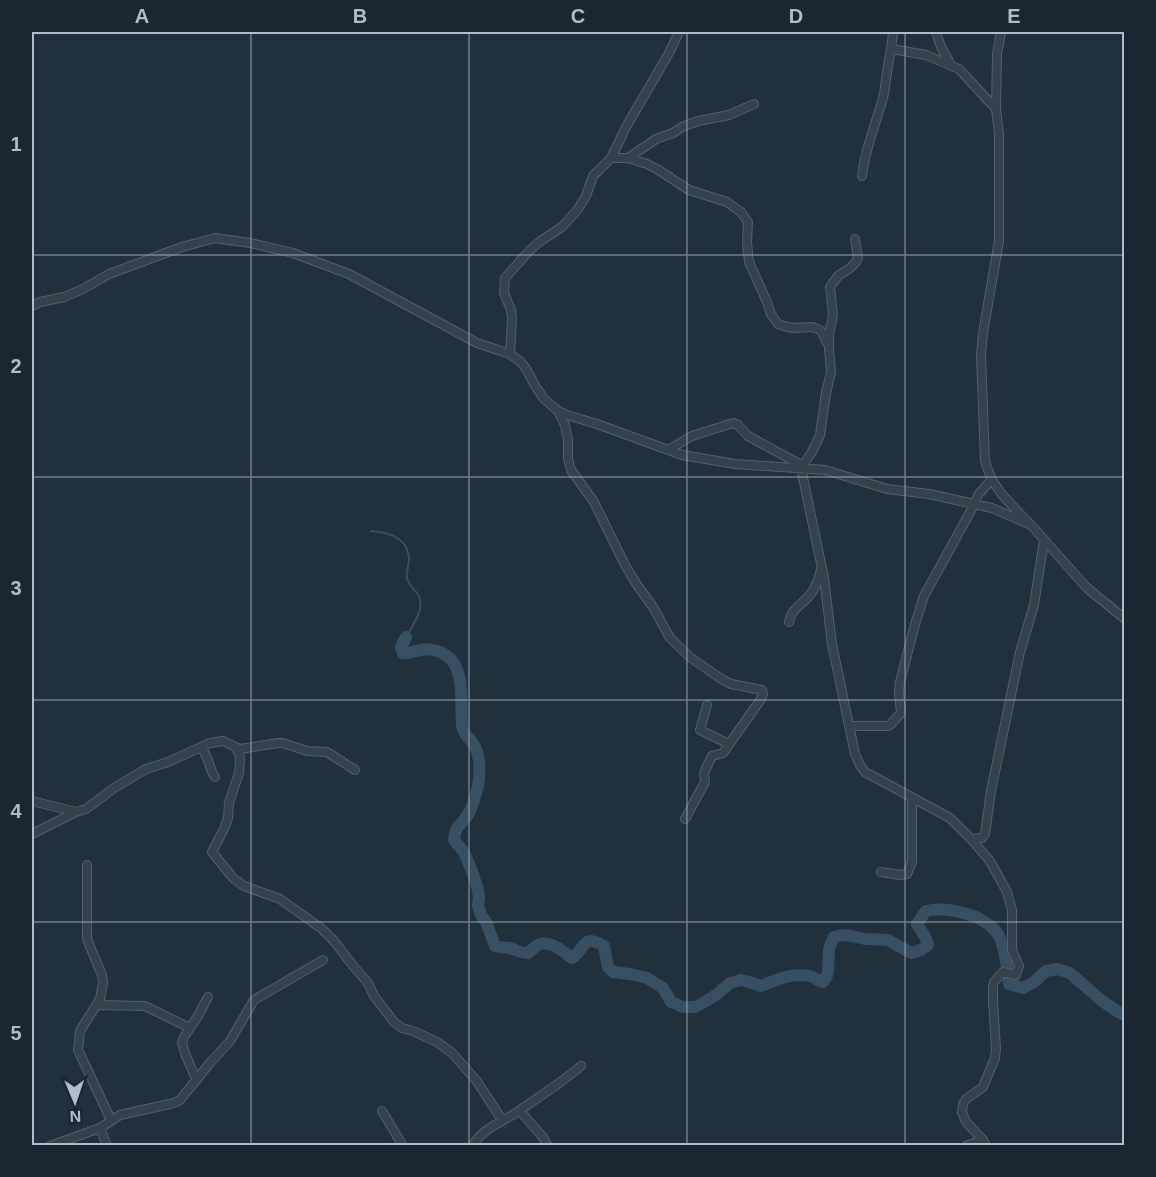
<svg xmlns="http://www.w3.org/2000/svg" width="1156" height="1177" viewBox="0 0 1156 1177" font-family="Helvetica,sans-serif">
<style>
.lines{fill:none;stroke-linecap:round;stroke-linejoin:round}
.stream{stroke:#364f62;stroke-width:2}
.river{stroke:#364f62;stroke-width:12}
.minor-casing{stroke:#545f69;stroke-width:10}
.minor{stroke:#36424b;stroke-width:8}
.grid{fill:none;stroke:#b1bcc7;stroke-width:1.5;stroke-opacity:0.55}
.neatline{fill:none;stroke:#b1bcc7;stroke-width:2}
.grid-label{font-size:20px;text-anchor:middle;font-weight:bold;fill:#b1bcc7}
</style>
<rect width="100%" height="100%" fill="#22303b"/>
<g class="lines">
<path class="stream" d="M 371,531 C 388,532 408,537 409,559 C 409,565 406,572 407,578 C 408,585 413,588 417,593 C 427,607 413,625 406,637"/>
<path class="river" d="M 406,637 L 401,647 L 403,653 C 412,654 413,651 421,650 C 428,648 441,651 447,656 C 466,669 460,705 462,726 C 463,735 470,738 474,745 C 481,757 480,773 478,786 C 475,796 473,808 467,816 C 460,826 454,828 454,840 L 464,852 L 473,874 L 478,890 L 479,898 L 478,906 L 481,915 L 486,922 L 495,946 C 500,948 504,947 509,948 C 518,950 518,953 528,953 C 532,950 536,945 540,944 C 553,941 563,952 572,958 C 586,949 582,933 604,946 L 608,967 L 613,972 L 630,974 L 647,978 L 663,988 L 671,1002 L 683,1007 L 695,1007 L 703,1003 L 716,995 L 730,983 L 741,980 L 749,982 L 761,986 C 777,980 792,972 810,976 C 815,977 817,981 823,982 C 831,973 827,963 829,952 C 829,946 832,941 834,937 L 842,935 L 852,936 L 865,939 L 888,940 L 911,953 L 921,950 L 928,945 C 927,937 921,931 917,924 L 926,911 C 948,906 989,915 1000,938 C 1006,952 1007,969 1009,984 L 1023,988 L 1034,982 L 1046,971 L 1057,969 L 1070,973 L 1101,1000 L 1118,1012 L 1124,1015"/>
<defs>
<path id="minor" d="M 936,32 L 941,47 L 951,65
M 1001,32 L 997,54 L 996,109 L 999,134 L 999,241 L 983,333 L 981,356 L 985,460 C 991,488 1010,503 1029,523
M 892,49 L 926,55 L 959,69 L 996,109
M 611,158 L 628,158 L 647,164 L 657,169 L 689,190 L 727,202 L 741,212 L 748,222 L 747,242 L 749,262 L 767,302 L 771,314 L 778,324 L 784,326 L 793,328 L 812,327 L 818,329 L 822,332 L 827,343
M 628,158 L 656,139 L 673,133 L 682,127 L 698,121 L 729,115 L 754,104
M 862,176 C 865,148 876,124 883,98 C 885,91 885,85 886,79 C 888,63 892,48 893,32
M 855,239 L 858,258 L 856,262 L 850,268 L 838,276 L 830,287 L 833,315 L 829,335 L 829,348 L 831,372 L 826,393 L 820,435 L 812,452 L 801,468 L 824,578 L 832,644 L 855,754 L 860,765 L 865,772 L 950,818 L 971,839 L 990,861 L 1007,892 L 1012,910 L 1012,950 L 1019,966 L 1016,975 L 1003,972 L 994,982 L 993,986 L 993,1001 L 996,1048 L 995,1058 L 983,1087 L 966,1099 L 963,1104 L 962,1112 L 966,1122 L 983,1140 L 986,1146
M 32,306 L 40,302 L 64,297 L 83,289 L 109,274 L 182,247 L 215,238 L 250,243 L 293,253 L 349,274 L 477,343 L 510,354 L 521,362 L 526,369 L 536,387 L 544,399 L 558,411 L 567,415 L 597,424 L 682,455 L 735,464 L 825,470 L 887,489 L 929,494 L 992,508 L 1031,525 L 1087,588 L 1124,618
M 510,354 L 512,319 L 511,310 L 504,293 L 505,278 L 530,250 L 542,240 L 562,227 L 578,209 L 586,196 L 593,176 L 611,158 L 626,127 L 669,53 L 679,32
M 558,411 L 565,425 L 568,440 L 568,459 L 571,470 L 594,502 L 624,563 L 637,585 L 653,607 L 670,638 L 691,658 L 723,680 L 731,684 L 762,690 L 763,694 L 761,699 L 723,753 L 712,756 L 704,773 L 705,782 L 685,819
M 668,450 L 692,436 L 733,423 L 738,425 L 748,436 L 803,466
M 789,622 C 793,606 800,607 809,596 C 816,588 819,579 821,569
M 707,705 L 700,730 L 729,744
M 849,726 L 887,726 L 890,725 L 901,713 L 899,693 L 900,682 L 916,621 L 924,596 L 974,505 L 978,495 L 991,480
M 200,747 C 209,755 208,767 215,777
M 235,747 L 239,753 L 240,760 L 239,773 L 229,803 L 228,818 L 224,829 L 212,852 L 233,878 L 244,886 L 280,899 L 322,929 L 334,941 L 354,967 L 368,983 L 374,996 L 394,1022 L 402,1028 L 413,1031 L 437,1042 L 452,1053 L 476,1080 L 502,1120
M 32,801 L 76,812 L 86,809 L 114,788 L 146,769 L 168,762 L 210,743 L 223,741 L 240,749 L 278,743 L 283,743 L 307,751 L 327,752 L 355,770
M 32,834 L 76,812
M 971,839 L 982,838 L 985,834 L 991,791 L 1020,652 L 1034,605 L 1044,540
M 87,865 L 87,939 L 102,975 L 103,983 L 100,999 L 80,1031 L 78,1050 L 111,1120
M 881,872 L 900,875 L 907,874 L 912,862 L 912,797
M 97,1005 L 145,1006 L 190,1028
M 196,1079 L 186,1056 L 182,1043 L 184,1037 L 198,1016 L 208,997
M 382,1111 L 403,1146
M 520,1111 L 542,1136 L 548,1146
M 100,1128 L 107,1146
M 50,1146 L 100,1128 L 120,1115 L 174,1103 L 180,1100 L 210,1063 L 230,1041 L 254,1000 L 323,960
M 472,1146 C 485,1126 502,1123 520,1110 C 541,1096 562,1082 581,1066
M 966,1146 L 983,1140"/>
</defs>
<use href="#minor" class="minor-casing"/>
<use href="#minor" class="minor"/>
</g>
<path class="grid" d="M 251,32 L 251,1146M 469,32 L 469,1146M 687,32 L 687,1146M 905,32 L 905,1146M 32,255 L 1124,255M 32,477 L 1124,477M 32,700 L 1124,700M 32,922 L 1124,922"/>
<rect width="1156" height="1177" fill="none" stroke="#1b2630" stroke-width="66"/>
<g transform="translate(75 1102) rotate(178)" stroke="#1b2630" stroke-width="4.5" paint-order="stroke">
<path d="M0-4.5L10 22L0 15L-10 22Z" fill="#b1bcc7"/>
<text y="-9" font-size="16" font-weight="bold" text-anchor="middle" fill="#b1bcc7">N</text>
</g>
<rect x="33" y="33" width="1090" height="1111" class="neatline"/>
<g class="grid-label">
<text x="142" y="23">A</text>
<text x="360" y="23">B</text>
<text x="578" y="23">C</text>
<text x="796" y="23">D</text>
<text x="1014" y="23">E</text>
<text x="16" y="151">1</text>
<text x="16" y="373">2</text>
<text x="16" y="595">3</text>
<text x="16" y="818">4</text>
<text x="16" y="1040">5</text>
</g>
</svg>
